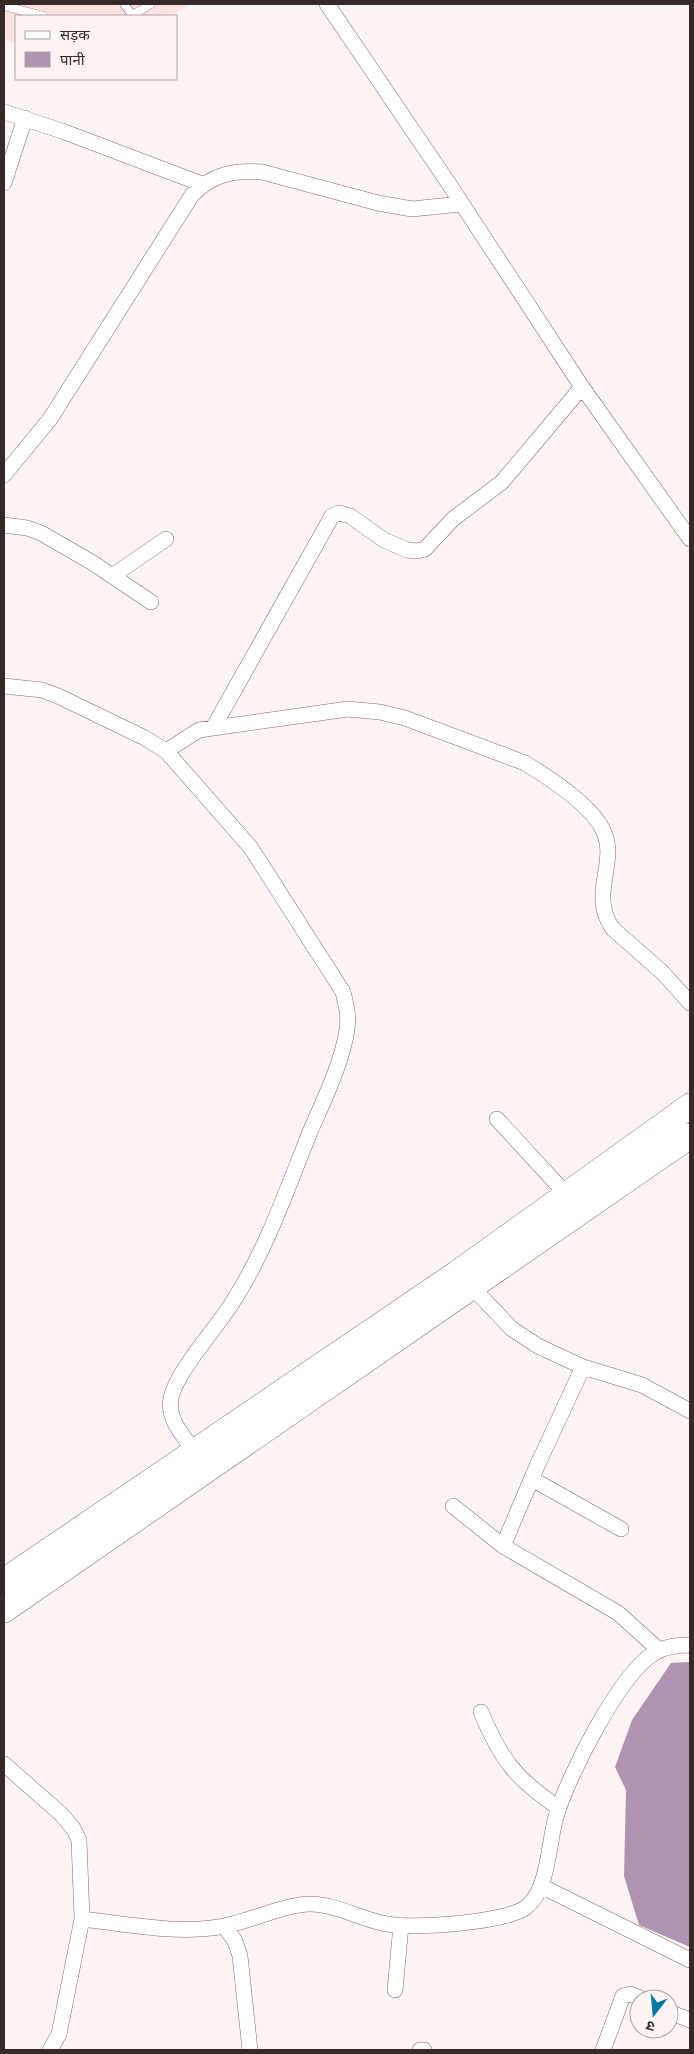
<svg xmlns="http://www.w3.org/2000/svg" width="694" height="2054" viewBox="0 0 694 2054" font-family="Rubik,'Noto Sans Devanagari',sans-serif">
<style>
.built{fill:#fde2df}
.water{fill:#af93b1}
.lines{fill:none;stroke-linecap:round;stroke-linejoin:round}
.service-casing{stroke:#856764;stroke-width:9}
.minor-casing{stroke:#856764;stroke-width:16}
.primary-casing{stroke:#856764;stroke-width:26}
.service{stroke:#fff;stroke-width:8}
.minor{stroke:#fff;stroke-width:15}
.primary{stroke:#fff;stroke-width:25}
</style>
<rect width="100%" height="100%" fill="#fbf4f3"/>
<path class="built" d="M 4,4 L 190,4 L 171,16 L 16,16 L 16,43 L 4,40 Z"/>
<path class="water" d="M 690,1662 L 690,1947 L 639,1925 L 624,1876 L 626,1790 L 615,1767 L 632,1720 L 671,1663 Z"/>
<g class="lines">
<defs>
<path id="service" d="M 124,4 L 132,15
M 4,6 L 44,16
M 131,16 L 151,4"/>
<path id="minor" d="M 327,4 L 449,184 L 582,387 L 690,539
M 4,112 L 62,131 L 202,184
M 4,183 L 25,118
M 4,475 L 50,419 L 192,195 C 212,174 234,170 262,172 L 378,203 L 412,209 L 461,204
M 4,525 L 27,528 L 41,533 L 93,563 L 151,602
M 112,576 L 166,539
M 4,686 L 42,690 L 58,696 L 145,738 L 166,751 L 251,848 L 343,992 C 346,1005 349,1015 347,1029 C 343,1061 323,1102 310,1132 C 287,1189 267,1248 234,1300 C 218,1327 177,1370 171,1398 C 167,1420 183,1435 195,1452
M 213,728 L 332,516 L 339,513 L 350,516 L 384,540 L 407,550 L 417,551 L 425,549 L 453,519 L 502,482 L 582,387
M 166,751 L 199,730 L 348,709 L 380,712 L 405,718 L 525,763 C 548,777 591,805 603,830 C 619,863 588,894 613,929 L 662,972 L 690,1003
M 497,1119 L 567,1195
M 472,1287 L 512,1329 L 538,1346 L 583,1367 L 642,1385 L 690,1411
M 532,1479 L 621,1529
M 453,1506 L 503,1546 L 618,1613 L 659,1650
M 503,1546 L 537,1466 L 583,1367
M 481,1712 C 501,1760 516,1779 559,1808
M 4,1764 L 61,1814 L 73,1828 L 79,1840 L 82,1919 L 59,2034 L 50,2050
M 541,1886 L 690,1960
M 82,1919 C 127,1924 174,1934 219,1927 C 246,1923 285,1904 310,1904 C 334,1904 359,1918 382,1923 C 409,1930 502,1923 525,1908 C 549,1891 548,1844 556,1817 C 567,1778 619,1675 653,1654 C 664,1646 677,1645 690,1645
M 224,1926 L 235,1941 L 240,1956 L 250,2050
M 395,1990 L 401,1925
M 669,2012 L 690,2020
M 420,2050 L 424,2050
M 603,2050 L 623,1996 L 631,1994 L 642,1999"/>
<path id="primary" d="M 4,1581 L 456,1274 L 690,1106
M 4,1610 L 690,1136"/>
</defs>
<use href="#service" class="service-casing"/>
<use href="#minor" class="minor-casing"/>
<use href="#primary" class="primary-casing"/>
<use href="#service" class="service"/>
<use href="#minor" class="minor"/>
<use href="#primary" class="primary"/>
</g>
<rect width="694" height="2054" fill="none" stroke="#362928" stroke-width="10"/>
<rect x="15" y="15" width="162" height="65" fill="#fbf4f3" stroke="#aca3a2"/>
<rect x="25" y="31" width="25" height="8" fill="#ffffff" stroke="#aca3a2"/>
<text x="60" y="40" font-size="15" fill="#362928">सड़क</text>
<rect x="25" y="52" width="25" height="15" fill="#af93b1" stroke="#aca3a2"/>
<text x="60" y="65" font-size="15" fill="#362928">पानी</text>
<g transform="translate(654 2014) rotate(196)"><circle r="24" fill="#fbf4f3" stroke="#aca3a2"/>
<path d="M0-4L9 19L0 12L-9 19Z" fill="#0679a2"/>
<text y="-8" font-size="14" font-weight="bold" text-anchor="middle" fill="#362928">उ</text>
</g>
</svg>
